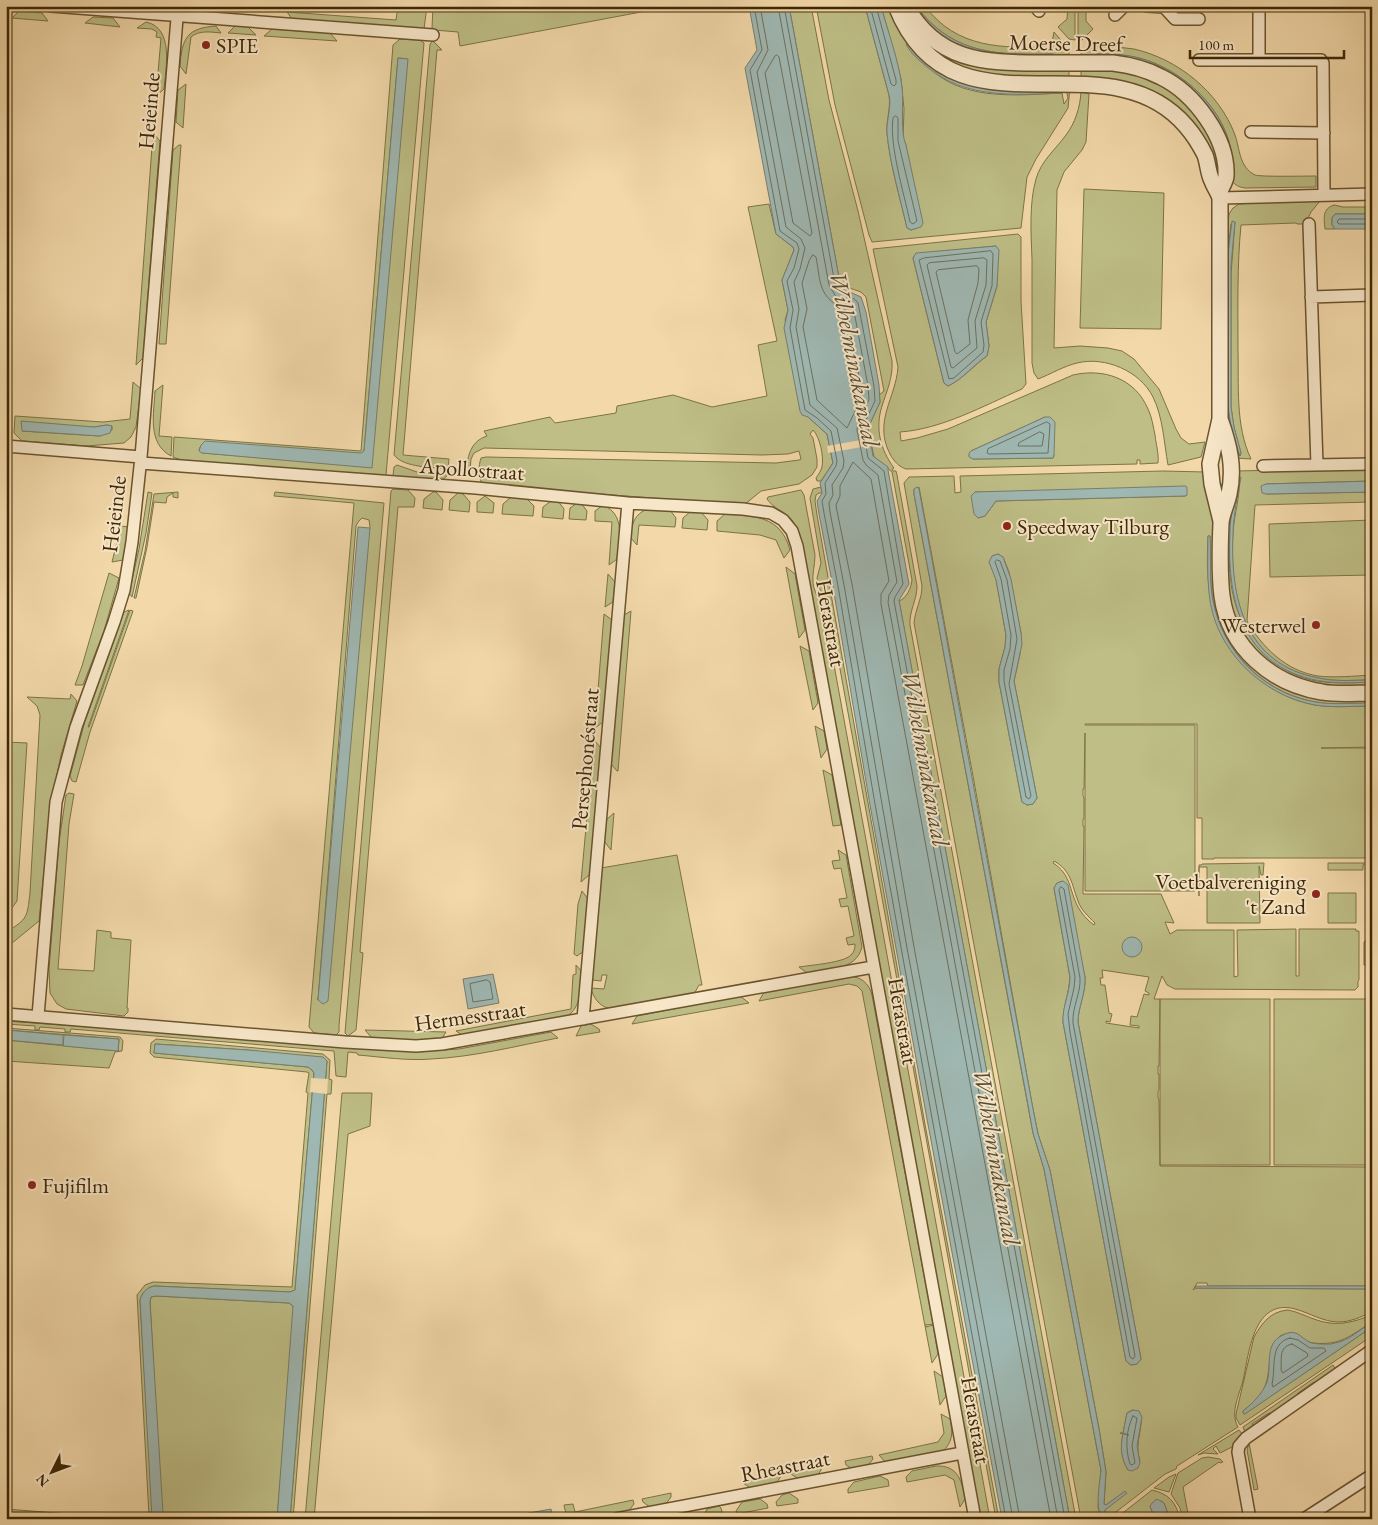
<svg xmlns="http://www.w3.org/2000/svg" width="1378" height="1525" viewBox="0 0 1378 1525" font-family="'EB Garamond',serif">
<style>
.green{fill:#bebe86;stroke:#7e7346;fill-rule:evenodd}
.water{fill:#9fb8b3;stroke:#787e6e}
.pier{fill:#f3d9aa}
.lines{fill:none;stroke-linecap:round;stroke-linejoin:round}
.shore{stroke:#6e705c;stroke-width:1}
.minor-casing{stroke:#6b542f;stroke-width:14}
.tertiary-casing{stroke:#6b542f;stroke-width:18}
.minor{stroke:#f7e6c8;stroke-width:11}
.tertiary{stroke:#f7e6c8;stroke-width:15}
.poi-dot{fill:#8f2418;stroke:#f7e6c8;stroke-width:2}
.labels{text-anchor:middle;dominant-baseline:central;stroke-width:4;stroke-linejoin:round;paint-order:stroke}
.street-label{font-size:22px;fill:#3e2806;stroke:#f7e6c8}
.poi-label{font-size:22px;fill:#3e2806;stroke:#f7e6c8;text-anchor:start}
.water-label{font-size:24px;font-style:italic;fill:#564c31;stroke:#f7e6c8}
</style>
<rect width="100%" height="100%" fill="#f3d9aa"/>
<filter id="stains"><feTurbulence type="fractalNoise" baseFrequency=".004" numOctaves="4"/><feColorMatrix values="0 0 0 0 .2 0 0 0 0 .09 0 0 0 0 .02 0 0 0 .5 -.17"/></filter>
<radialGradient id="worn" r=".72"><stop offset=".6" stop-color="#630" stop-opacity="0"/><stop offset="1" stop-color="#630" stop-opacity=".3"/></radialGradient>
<path class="green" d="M 398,6 L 403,6 L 403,10 L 410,10 L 411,6 L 427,6 L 424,29 L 292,19 L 287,12 L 396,20 Z
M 433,6 L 673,6 L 460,46 L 458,32 L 434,30 L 432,28 Z
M 789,6 L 811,6 L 829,100 L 858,211 L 892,361 C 893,378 887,390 882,406 C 875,428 880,449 894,468 L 892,469 L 893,471 L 896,471 L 897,475 L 917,586 C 917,600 909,611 910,625 L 1076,1519 L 1070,1519 L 899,601 C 907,598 911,588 912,580 L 892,472 L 874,457 L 868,428 L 880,402 L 879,395 L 884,391 L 866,297 L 861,292 L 841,285 L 840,283 Z
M 816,6 L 865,6 L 889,95 C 891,108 886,120 887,133 C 890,165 900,197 907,228 L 911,230 L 917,228 L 906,145 L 903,140 L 904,109 L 901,79 L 881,6 L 893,6 L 936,66 L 1070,87 L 1068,108 L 1036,159 L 1027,177 L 1021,228 L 872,242 L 869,235 L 835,105 ZM 908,43 C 953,97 1000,92 1064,90 L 1067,93 L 1068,98 L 1064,104 L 1062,93 C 1021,95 968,101 934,72 C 924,64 916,53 907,44 Z
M 909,6 L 913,6 C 951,58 990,57 1049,57 L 1055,55 L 1053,54 C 997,55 953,55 916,6 L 925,6 C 957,49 1002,48 1051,47 L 1054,32 L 1066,46 L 1066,51 L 1069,51 L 1069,60 C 1006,60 949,66 909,6 Z
M 1068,6 L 1075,6 L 1075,40 L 1069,39 L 1058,27 L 1067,19 Z
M 1078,6 L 1086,6 L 1086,21 L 1093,29 L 1081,41 L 1078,40 Z
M 19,11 L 42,13 L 48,21 L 12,18 Z
M 93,17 L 113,18 L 120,27 L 85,23 Z
M 146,22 C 174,28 166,67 164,89 L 156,96 L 161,38 L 156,37 L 157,32 L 152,29 L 137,28 Z
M 216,26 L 221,33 C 211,32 199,30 191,37 L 186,74 L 180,66 C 182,38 187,28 216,26 Z
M 235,26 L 248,27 L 256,35 L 228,33 Z
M 272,29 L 330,33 L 337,41 L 264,36 Z
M 400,39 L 420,40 L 424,43 L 386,475 L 384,477 L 184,461 L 173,457 L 174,437 L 361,451 L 393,45 ZM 398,58 L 407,59 L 371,467 L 203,453 L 199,450 L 200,447 L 361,454 L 364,451 Z
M 433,41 L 442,50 L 437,50 L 403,455 L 449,459 L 448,469 C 433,467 404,468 394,455 L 430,44 Z
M 931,42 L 1069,67 L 1069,79 L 1018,80 L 951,65 Z
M 1096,46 C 1108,47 1121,47 1134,49 C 1178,59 1219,92 1235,135 C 1240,149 1239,167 1255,175 C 1261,177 1306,176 1316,176 L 1316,187 L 1245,188 C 1239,187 1233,185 1231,178 C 1228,170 1229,160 1226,152 C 1216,116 1191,85 1157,70 C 1132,60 1108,60 1082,60 L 1081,52 C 1086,48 1091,51 1096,46 ZM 1096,54 C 1113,54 1130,55 1146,60 C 1186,73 1228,113 1232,157 L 1229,155 C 1217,111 1186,75 1140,62 C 1131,59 1122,58 1113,57 C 1107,57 1100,58 1094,56 Z
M 1081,68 L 1121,68 L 1173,89 L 1210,131 L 1223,177 L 1216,178 L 1210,156 L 1141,88 L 1121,82 L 1081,79 Z
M 186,84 L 183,128 L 176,122 L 178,90 Z
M 1081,92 L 1089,94 L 1086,142 L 1082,150 L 1064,172 L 1057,190 L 1054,348 L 1080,346 L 1108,348 L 1122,351 L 1134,359 L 1159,389 L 1176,429 L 1181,438 L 1189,444 L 1205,442 L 1201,457 L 1168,465 C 1164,443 1163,417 1153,397 C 1140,371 1105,356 1077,363 C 1064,366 1051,374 1038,379 L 1034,373 L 1032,363 C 1032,328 1032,294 1032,259 C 1031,234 1029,203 1036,179 C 1041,161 1055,150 1066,135 C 1075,123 1080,108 1081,92 Z
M 153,133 L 160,141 L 143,358 L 136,365 Z
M 179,145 L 181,145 L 166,344 L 159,344 L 173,150 Z
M 1084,189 L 1164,193 L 1161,329 L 1080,328 Z
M 1310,197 L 1320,201 L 1311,212 L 1305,224 L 1297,224 L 1296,223 L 1241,225 C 1237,266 1238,307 1238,349 C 1239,385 1235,425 1251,459 L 1235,458 L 1226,424 L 1225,256 L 1229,214 L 1233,208 L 1239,204 ZM 1235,222 L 1231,274 L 1231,407 L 1234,427 L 1241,453 L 1240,456 C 1224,435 1228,366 1228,339 C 1228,300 1226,262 1231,224 Z
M 769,204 L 776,234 L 793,247 L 794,250 L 782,280 L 788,310 L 785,320 L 808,417 L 827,434 L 833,463 L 821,481 L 817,481 L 816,478 C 818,475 821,471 822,467 C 824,457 820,437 813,430 L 810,434 L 813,438 L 817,459 L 817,467 L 812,475 L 799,484 L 761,491 L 744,505 L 482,485 C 479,476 478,467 481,458 L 486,457 L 776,463 L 799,460 L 801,459 L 799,451 L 788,454 L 762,455 L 484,448 L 474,453 L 471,459 L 470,470 L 466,470 C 468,455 471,441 487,436 L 484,431 L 550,417 L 555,423 L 616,413 L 617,406 L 673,395 L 712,407 L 767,396 L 758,345 L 777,341 L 748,207 Z
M 1334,205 L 1343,207 L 1372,207 L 1372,214 L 1335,214 L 1332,218 L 1332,225 L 1335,229 L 1325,229 C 1324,218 1322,209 1334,205 Z
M 1018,234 L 1021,237 L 1021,301 L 1026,384 L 1022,389 C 983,406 942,429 900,432 L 901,441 L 917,438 L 948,429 L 1073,375 C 1103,368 1135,378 1148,409 C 1152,417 1153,426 1155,435 C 1156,444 1159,454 1158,463 L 1140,464 L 1140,460 L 1137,460 L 1137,464 L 906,469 C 899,467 893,460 890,454 C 873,421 896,398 898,367 L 873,249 ZM 996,246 L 997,286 L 986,322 L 989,346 L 987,356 C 974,365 963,379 948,386 L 944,383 L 913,258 L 916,254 L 923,253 ZM 1045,417 L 1054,456 L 1053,458 L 973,459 L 969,456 L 971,451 Z
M 133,382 L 141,389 L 136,427 L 131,437 L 124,443 L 86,446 L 22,441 L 14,433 L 15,416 L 103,422 L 130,419 ZM 107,425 L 112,426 L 112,430 L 100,436 L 22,431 L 94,427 Z
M 163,385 L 159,436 L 172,437 L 171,456 C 147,443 154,414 155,391 Z
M 397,465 L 417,472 L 448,475 L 441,481 L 395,478 L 393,476 L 394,467 Z
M 1372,468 L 1372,481 L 1266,484 L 1266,494 L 1372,492 L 1372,502 L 1255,505 L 1247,621 C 1262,647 1286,671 1318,676 C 1335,678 1354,676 1372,675 L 1372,680 C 1354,680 1336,682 1318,678 C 1245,665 1229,598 1233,533 C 1234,514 1241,494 1239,477 C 1229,536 1216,603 1263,650 C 1277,665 1291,675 1311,680 C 1331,684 1352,683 1372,682 L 1372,688 L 1335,688 L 1300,681 L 1267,662 L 1252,646 L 1243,633 L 1235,618 L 1228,596 L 1227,525 L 1236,471 Z
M 1163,471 L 1206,472 L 1213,502 L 1216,580 L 1260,672 L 1372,698 L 1372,703 C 1355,704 1339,705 1322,703 C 1267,696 1224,655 1213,601 C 1209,580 1211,557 1210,536 L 1208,536 C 1205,591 1211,637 1254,675 C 1271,690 1292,701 1315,705 C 1334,708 1353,706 1372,706 L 1372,747 L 1321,748 L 1372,748 L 1372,858 L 1214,858 L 1214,859 L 1202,859 L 1202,818 L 1197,818 L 1197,724 L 1085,724 L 1085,725 L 1195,725 L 1195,891 L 1085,891 L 1085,733 L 1084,789 L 1083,789 L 1083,796 L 1084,797 L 1084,819 L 1083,819 L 1083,826 L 1084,826 L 1083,894 L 1161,894 L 1174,923 L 1165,922 L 1170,934 L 1177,930 L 1234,930 L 1234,977 L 1238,976 L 1237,930 L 1296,929 L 1296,976 L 1299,976 L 1299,929 L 1356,929 L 1356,931 L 1359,931 L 1359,980 L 1358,981 L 1358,987 L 1355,990 L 1175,989 L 1167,985 L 1162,976 L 1154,999 L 1160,999 L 1159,1066 L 1158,1066 L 1158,1074 L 1159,1074 L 1159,1090 L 1158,1091 L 1158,1098 L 1159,1099 L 1160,1166 L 1372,1167 L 1372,1286 L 1208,1286 L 1207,1283 L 1197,1283 L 1193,1290 L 1196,1288 L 1372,1289 L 1372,1312 C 1361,1317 1350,1322 1339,1322 C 1323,1322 1310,1313 1295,1309 C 1255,1298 1249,1350 1244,1376 C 1241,1392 1229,1412 1238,1427 L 1177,1466 L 1176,1469 L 1165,1474 L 1107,1519 L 1081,1519 L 914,623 C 915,610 922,599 922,586 L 904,483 L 909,477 L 954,476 L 955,493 L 961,492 L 960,476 ZM 919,487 L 973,776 L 1033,1109 L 1038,1134 L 1050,1170 L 1099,1429 L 1106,1472 L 1104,1504 L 1106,1505 L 1125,1492 L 1105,1510 L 1101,1517 L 1098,1507 L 1101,1470 L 1048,1190 L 1044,1169 L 1033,1133 L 914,494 L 914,489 ZM 975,492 L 1187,495 L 1185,496 L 996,501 L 985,516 L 978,518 ZM 998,554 L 1003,557 L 1009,572 L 1021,633 L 1020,654 L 1014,681 L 1037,798 L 1033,804 L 1027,805 L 1022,802 L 999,682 L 999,669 L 1005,647 L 1006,635 L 992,556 ZM 1054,861 C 1071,870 1072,885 1078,901 C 1081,910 1088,916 1095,923 L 1094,925 C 1087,920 1082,914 1078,907 C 1069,890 1071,874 1053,863 ZM 1063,881 L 1085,977 C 1086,993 1078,1007 1078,1022 L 1141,1359 L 1137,1364 L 1131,1365 L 1126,1361 L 1063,1022 C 1063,1007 1069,993 1070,977 L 1054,888 L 1057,883 ZM 1102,970 L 1149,977 L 1145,991 L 1149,993 L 1149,995 L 1144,994 L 1137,1017 L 1131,1016 L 1130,1025 L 1139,1026 L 1139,1028 L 1106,1023 L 1106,1021 L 1110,1022 L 1112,1014 L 1109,1013 L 1105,985 L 1101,985 L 1100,978 L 1103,978 ZM 1132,1410 L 1139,1412 C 1146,1424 1133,1443 1140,1461 L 1128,1470 C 1121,1459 1121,1446 1123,1434 L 1120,1433 L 1123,1433 L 1127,1413 Z
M 821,487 L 822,493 L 819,493 L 816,495 L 815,501 L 817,515 L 924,1119 L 999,1519 L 996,1519 L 829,609 L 826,598 L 819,588 L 817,578 L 821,563 L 810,498 L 813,489 Z
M 393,489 L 408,490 L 415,498 L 414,507 L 398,507 L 360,952 L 363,953 L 356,1030 L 348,1036 L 345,1033 L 391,491 Z
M 801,490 L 804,495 L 815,555 C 815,565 812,574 813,583 C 814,593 821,601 824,610 L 990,1519 L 980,1519 L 798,532 C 790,509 778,514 767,499 L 768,497 Z
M 148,492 L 152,493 L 146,533 L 132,597 L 129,593 L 139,549 Z
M 178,492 L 178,498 L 173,497 L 173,493 L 167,497 L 166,503 L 154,502 L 147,547 L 136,598 L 134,598 L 145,551 L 154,494 Z
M 275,492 L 384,503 L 339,1026 L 339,1032 L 336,1035 L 314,1033 L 309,1027 L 354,503 L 274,496 ZM 362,518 L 369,520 L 370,527 L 368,537 L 318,1000 L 356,526 L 358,522 Z
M 433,492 L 436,492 L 443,500 L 442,510 L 423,508 L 424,499 Z
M 458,493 L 463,494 L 470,502 L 469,512 L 449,510 L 450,500 Z
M 485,496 L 494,503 L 493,513 L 477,512 L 477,502 Z
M 511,497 L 527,499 L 534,506 L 533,516 L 502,514 L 503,504 Z
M 551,501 L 558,501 L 564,509 L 563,519 L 542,517 L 543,507 Z
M 577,503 L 581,503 L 587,511 L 586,520 L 569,519 L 570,508 Z
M 603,505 C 626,515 619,539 617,559 L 609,565 L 612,522 L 595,521 L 595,511 Z
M 648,509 L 670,510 L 676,518 L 675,527 L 639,525 L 637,545 L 630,537 C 632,524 634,514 648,509 Z
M 691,511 L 701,512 L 708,520 L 707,530 L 682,528 L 683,518 Z
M 725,514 C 755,516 781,516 790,550 L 784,558 L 776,540 L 760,535 L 717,531 L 717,521 Z
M 1372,520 L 1372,575 L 1270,577 L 1269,524 Z
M 121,526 L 129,527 L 123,560 L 112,562 Z
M 786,567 L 795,574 L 805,630 L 799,638 Z
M 109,573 L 119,578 L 104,631 L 83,685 L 75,685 L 82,666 Z
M 608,574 L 615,582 L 613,602 L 605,607 Z
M 129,610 L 88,727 L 89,727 L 130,610 L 133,611 L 90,732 L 76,782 L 72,781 L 70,776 L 85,721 L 124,612 Z
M 631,611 L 618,771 L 617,771 L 610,763 L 624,615 Z
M 604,614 L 612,620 L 603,722 L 595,728 Z
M 800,646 L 809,651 L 818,703 L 813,710 Z
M 71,694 L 77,701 L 61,755 L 50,810 L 39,921 L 6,948 L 6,932 C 28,919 27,917 30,893 L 40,715 L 37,706 L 27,697 L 70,699 Z
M 815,726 L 824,731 L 827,749 L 821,758 Z
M 594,740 L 601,748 L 590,874 L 581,882 Z
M 6,742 L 27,743 L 17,901 L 6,916 Z
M 823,770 L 832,775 L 841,825 L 833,826 Z
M 69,793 L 74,794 L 69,824 L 58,969 L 94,971 L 97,930 L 111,932 L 111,938 L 131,940 L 127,1008 L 128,1008 L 128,1012 L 124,1016 L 66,1009 L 57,1004 L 50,993 L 49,969 L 51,944 L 59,842 L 66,795 Z
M 614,813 L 611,850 L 604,841 L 606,820 Z
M 838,850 L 846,855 L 862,947 C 856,971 827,969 807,973 L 799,967 C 811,965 843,963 851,955 C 854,952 855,949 855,944 L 848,945 L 846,938 L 854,936 L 848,906 L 841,907 L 839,899 L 847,898 L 841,868 L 834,869 L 832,861 L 840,860 Z
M 677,855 L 702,985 L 699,985 L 694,994 C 678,997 621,1011 608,1008 C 599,1006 593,997 591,988 L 604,989 L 607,975 L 602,975 L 601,981 L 592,980 L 601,868 Z
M 1264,863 L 1263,875 L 1261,875 L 1259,866 L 1260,923 L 1207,923 L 1207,867 L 1199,867 L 1199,896 L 1199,865 L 1201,865 L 1202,864 Z
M 1328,863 L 1364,863 L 1364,865 L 1363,865 L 1363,870 L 1328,870 Z
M 582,891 L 588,899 L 584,951 L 577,956 L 574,954 L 578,904 Z
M 1328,893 L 1356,893 L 1356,923 L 1328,923 Z
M 1367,940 L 1372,940 L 1372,945 L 1368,945 L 1368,952 L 1372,953 L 1372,965 L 1364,965 L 1364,942 Z
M 576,965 L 582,972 C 580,989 582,1007 566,1017 L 465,1037 L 456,1031 L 571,1009 L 573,975 L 576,974 Z
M 849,976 C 861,977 869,983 872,995 L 933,1324 L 927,1325 L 926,1324 L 926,1327 L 933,1325 L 938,1354 L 932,1363 L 862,991 L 857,986 L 849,984 L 759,1001 L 764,992 Z
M 740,996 L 749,1003 L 632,1024 L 637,1016 Z
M 1160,999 L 1270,999 L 1270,1165 L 1160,1165 Z
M 1274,999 L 1372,999 L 1372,1165 L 1274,1165 Z
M 6,1021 L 189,1034 L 415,1052 L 459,1049 L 551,1032 L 558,1038 C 516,1046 474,1057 431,1059 C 407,1061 382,1057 358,1055 L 357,1053 L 348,1052 L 346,1077 L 336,1076 L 334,1051 L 71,1029 L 70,1032 L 65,1032 L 65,1029 L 40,1027 L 39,1030 L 35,1030 L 35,1026 L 6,1024 Z
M 591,1024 L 599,1029 L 600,1032 L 576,1036 L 581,1026 Z
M 6,1028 L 120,1037 L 123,1041 L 122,1051 L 115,1052 L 109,1068 L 6,1061 L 6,1040 L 118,1051 L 119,1039 L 6,1030 Z
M 365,1030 L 446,1032 L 441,1040 L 418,1041 L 372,1038 Z
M 156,1039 L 323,1054 L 330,1060 L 329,1079 L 332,1080 L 331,1094 L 327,1094 L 293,1519 L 290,1519 L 327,1061 L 248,1050 L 155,1044 L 154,1053 L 308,1067 L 312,1070 L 314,1073 L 295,1290 L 290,1292 L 154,1286 C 146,1288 142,1293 140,1300 L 153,1517 L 152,1519 L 147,1519 L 149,1516 L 137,1295 L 145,1285 L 153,1282 L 292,1287 L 308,1093 L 306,1092 L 309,1073 L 307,1072 L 154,1057 L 150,1053 L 151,1043 Z
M 342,1093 L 372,1093 L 370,1126 L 348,1134 L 314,1519 L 305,1519 Z
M 156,1296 L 289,1303 L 293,1306 L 295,1315 L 277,1519 L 162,1519 L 150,1302 L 151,1297 Z
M 1287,1310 C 1296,1311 1305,1316 1314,1319 C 1335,1327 1351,1323 1372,1315 L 1372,1322 C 1350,1336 1340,1346 1313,1343 C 1301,1342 1300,1327 1280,1336 C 1277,1342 1271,1351 1270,1358 C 1267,1385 1267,1393 1243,1411 L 1244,1414 L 1372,1327 L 1372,1336 L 1240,1425 L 1236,1418 L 1236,1414 L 1254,1337 C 1262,1323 1270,1312 1287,1310 Z
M 1333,1365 L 1336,1370 L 1316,1384 L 1314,1382 L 1298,1393 L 1299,1395 L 1270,1415 L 1269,1413 L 1252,1424 L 1254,1426 L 1245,1432 L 1243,1427 Z
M 934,1371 L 943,1377 L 946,1396 L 940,1405 Z
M 941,1414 L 950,1419 C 953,1433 953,1442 942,1452 L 887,1464 L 879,1455 L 938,1442 L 944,1433 Z
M 1239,1430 L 1243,1435 L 1235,1441 L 1234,1446 L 1220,1453 L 1216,1446 L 1213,1449 L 1218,1454 L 1204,1453 L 1198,1455 Z
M 1249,1443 L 1258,1489 L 1254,1490 L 1247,1450 Z
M 872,1456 L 873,1459 L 866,1468 L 854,1470 L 846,1465 L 845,1461 Z
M 1208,1457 L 1220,1459 L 1223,1462 L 1220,1463 L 1219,1462 L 1183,1487 L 1189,1519 L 1183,1519 L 1180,1508 L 1171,1494 L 1178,1473 L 1202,1458 Z
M 821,1466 L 821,1470 L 816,1478 L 800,1480 L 791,1474 L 790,1472 Z
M 936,1466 C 958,1465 962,1481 965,1499 L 960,1507 L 954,1480 L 945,1475 L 907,1482 L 906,1477 L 912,1471 Z
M 781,1473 L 781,1476 L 775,1485 L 752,1489 L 743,1483 L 743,1480 Z
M 1176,1474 L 1169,1492 L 1154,1488 L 1169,1477 Z
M 880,1476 L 888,1480 L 889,1486 L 848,1493 L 848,1489 L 854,1482 Z
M 1152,1490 C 1169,1494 1176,1502 1180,1519 L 1170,1519 L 1164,1503 L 1161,1501 L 1150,1506 L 1155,1519 L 1115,1519 Z
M 671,1493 L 671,1497 L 665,1505 L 651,1508 L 643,1502 L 642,1499 Z
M 789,1493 L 798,1499 L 798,1503 L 777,1506 L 776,1502 L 782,1495 Z
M 760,1499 L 767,1504 L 768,1508 L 737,1514 L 736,1511 L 742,1502 Z
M 633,1500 L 634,1504 L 628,1512 C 616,1515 582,1523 572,1518 C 566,1515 565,1511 564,1505 L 573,1504 L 575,1512 Z
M 719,1506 L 721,1508 L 723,1517 L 702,1519 L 707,1509 Z
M 6,1509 L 133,1519 L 77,1519 L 6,1514 Z"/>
<path class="water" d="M 749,6 L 789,6 L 840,283 L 843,289 L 861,297 L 866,312 L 879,385 L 880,402 L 868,428 L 873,456 L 888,467 L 888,470 L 909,584 L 899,600 L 1070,1519 L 1002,1519 L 927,1119 L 870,805 L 833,587 L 819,514 L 817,501 L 822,493 L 820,483 L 833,463 L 827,434 L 808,417 L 802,415 L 800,411 L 784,328 L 788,310 L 782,280 L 794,250 L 793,247 L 776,234 L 745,68 L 757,50 Z
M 865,6 L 881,6 C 888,32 899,61 902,87 C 904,102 900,133 906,145 L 923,223 L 921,227 L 911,230 L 907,228 C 900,197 890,165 887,133 C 886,120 892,108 889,95 Z
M 913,6 L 916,6 C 953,55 997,55 1053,54 L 1055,55 L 1054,57 C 1012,57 967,60 933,30 C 925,23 919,14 913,6 Z
M 908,43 C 914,50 919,57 926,62 C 969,97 1014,91 1065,91 L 1062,93 C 1014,95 966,99 927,67 C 919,60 910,53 906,44 Z
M 1096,54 C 1111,54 1125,54 1139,58 C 1184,70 1226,109 1232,157 L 1203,103 L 1094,56 Z
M 398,58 L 408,59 L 372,468 L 202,453 L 199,451 L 201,445 L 205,441 L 361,453 L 364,451 Z
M 1335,214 L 1372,214 L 1372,229 L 1335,229 L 1332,225 L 1332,218 Z
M 1232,221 L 1235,222 L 1231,265 L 1231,407 L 1234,427 L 1241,453 L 1240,456 L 1231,428 L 1228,405 L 1227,263 Z
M 996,246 L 999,250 L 997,286 L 986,322 L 989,346 L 987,356 C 973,365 963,379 948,386 L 944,383 L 913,258 L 916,253 Z
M 1045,417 L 1050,417 L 1055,422 L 1054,455 L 1053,458 L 973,459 L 969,457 L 969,453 L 971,451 Z
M 21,421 L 94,427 L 107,425 L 112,426 L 110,433 L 100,436 L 22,431 Z
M 1239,477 L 1241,477 C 1238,496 1233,515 1233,534 C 1230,598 1245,665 1319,678 C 1336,682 1354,680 1372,680 L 1372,682 C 1352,683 1331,684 1311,679 C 1240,662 1227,596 1230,533 C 1230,514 1236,495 1239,477 Z
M 1372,481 L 1372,492 L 1266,494 L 1262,493 L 1261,486 L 1266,484 Z
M 1185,486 L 1187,487 L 1187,495 L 1185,496 L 996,501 L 985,516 L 978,518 L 974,514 L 971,496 L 975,492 Z
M 917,487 L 919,489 L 1033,1109 L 1038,1134 L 1050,1170 L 1099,1429 L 1106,1472 L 1104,1504 L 1106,1505 L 1125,1491 L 1127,1493 L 1105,1510 L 1103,1518 C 1094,1510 1100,1482 1101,1470 L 1048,1190 L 1044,1169 L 1033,1133 L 1026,1094 L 914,494 L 914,489 Z
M 358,527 L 370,528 L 328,1001 L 323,1004 L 318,1000 Z
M 1208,536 L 1210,536 C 1211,557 1209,580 1213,601 C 1223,652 1263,693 1315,702 C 1333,705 1353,703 1372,703 L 1372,706 C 1353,706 1333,708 1315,705 C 1261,695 1214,649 1209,593 C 1207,575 1208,555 1208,536 Z
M 998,554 L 1003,557 L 1011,579 L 1021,633 L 1022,644 L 1014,681 L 1037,798 L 1033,804 L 1027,805 L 1022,802 L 999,682 L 999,669 L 1005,647 L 1006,635 L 996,580 L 989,562 L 992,556 Z
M 1063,881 L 1068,885 L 1085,977 C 1086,993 1078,1007 1078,1022 L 1141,1359 L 1137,1364 L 1131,1365 L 1126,1361 L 1063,1022 C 1062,1007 1070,993 1070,977 L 1054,888 L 1057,883 Z
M1122 947a10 10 0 1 1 20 0a10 10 0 1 1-20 0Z
M 493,974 L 499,1003 L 468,1009 L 463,979 Z
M 6,1030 L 63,1035 L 63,1045 L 6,1040 Z
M 64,1035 L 119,1039 L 118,1051 L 63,1046 Z
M 155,1044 L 248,1050 L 323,1057 L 327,1061 L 290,1519 L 277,1519 L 293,1306 L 289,1303 L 156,1296 L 151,1297 L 150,1302 L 163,1513 L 162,1519 L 152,1519 L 140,1300 C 142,1293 146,1288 154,1286 L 290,1292 L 295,1290 L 314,1073 L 312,1070 L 308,1067 L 154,1053 Z
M 1196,1286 L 1372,1286 L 1372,1289 L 1195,1288 Z
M 1372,1322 L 1372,1327 L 1245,1414 L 1243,1413 L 1243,1411 C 1253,1403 1262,1394 1267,1382 C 1272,1367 1264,1345 1281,1336 C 1298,1326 1301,1340 1312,1343 C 1318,1344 1329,1345 1335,1343 C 1348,1341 1361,1329 1372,1322 Z
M 1133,1410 L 1139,1411 L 1142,1417 L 1137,1446 L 1140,1463 L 1138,1468 L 1132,1471 L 1128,1470 C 1121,1459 1120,1447 1123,1434 L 1129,1435 L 1123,1433 L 1127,1413 Z
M 1157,1499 L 1164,1503 L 1170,1519 L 1155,1519 L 1150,1506 L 1152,1503 Z
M 551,1509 L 552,1516 L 535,1519 L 496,1519 Z
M 6,1514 L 77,1519 L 6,1519 Z"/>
<path class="pier" d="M 872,438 L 873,445 L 828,453 L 827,446 Z
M 311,1078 L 328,1079 L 327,1094 L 310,1092 Z"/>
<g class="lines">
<path class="shore" d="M 754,6 L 762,50 L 750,70 L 780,231 L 797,243 L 799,249 L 794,268 L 787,281 L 793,310 L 790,328 L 805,410 L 817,418 L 831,431 L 837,461 L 836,466 L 825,483 L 826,494 L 822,501 L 824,513 L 838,586 L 875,804 L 932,1118 L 1006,1519
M 760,6 L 768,50 L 757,72 L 786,227 L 801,239 L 805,248 L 800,269 L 794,282 L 799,309 L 796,327 L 810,405 L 837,428 L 844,461 L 843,468 L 832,485 L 833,495 L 829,503 L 830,512 L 844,585 L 907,948 L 1013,1519
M 778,6 L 829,285 L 836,297 L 853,306 L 868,386 L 869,400 L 858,421 L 857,430 L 863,460 L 866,465 L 878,475 L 897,582 L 889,595 L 888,602 L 1058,1519
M 784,6 L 835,284 C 843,298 851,293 858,303 L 874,386 L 875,401 L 864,424 L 863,429 L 868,458 L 884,471 L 903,584 L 895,597 L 894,601 L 1065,1519
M 870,6 L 891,84 L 894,86 L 896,84 L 896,80 L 876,6
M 777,55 L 779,57 L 812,233 L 810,236 L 793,223 L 765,73 L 775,56 Z
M 896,116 L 898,118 L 898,141 L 917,221 L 913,224 L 910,222 C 904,193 889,145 893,118 Z
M 1372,219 L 1339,219 L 1337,222 L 1339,224 L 1372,224
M 991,251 L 993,254 L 992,286 L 981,322 L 984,345 L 983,352 L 954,378 L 949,379 L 919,260 L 924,258 Z
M 813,255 L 816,257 C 821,284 818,297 846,310 L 848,316 L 861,387 L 861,399 L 847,428 L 817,400 L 803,327 L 807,309 L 802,283 L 809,261 Z
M 984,258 L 987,260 L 986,285 L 975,321 L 977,348 L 953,368 L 951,367 L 927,265 L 929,263 Z
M 977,266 L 979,269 L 978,283 L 968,320 L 970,344 L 957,354 L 955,352 L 936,272 L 938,270 Z
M 1047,422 L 1050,424 L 1048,453 L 989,454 L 987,453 L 988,449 Z
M 1040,432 L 1044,434 L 1042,446 L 1018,446 L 1019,443 Z
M 997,560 L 1000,561 L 1007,580 L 1017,639 L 1009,684 L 1031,796 L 1029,799 L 1026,797 L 1004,681 L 1004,670 L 1010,649 L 1011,635 L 1001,579 L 995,562 Z
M 1061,887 L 1064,889 L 1080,978 C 1081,993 1072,1007 1073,1023 L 1135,1356 L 1133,1359 L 1130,1357 L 1070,1032 L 1068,1014 L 1074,988 L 1075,977 L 1059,890 Z
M 487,980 L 490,982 L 493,999 L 473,1002 L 470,984 Z
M 1290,1338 L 1298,1340 L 1310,1348 L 1324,1348 L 1326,1351 L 1273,1387 L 1272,1384 C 1276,1368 1269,1343 1290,1338 Z
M 1292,1344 L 1307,1353 L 1308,1356 L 1283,1373 L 1281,1370 C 1282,1359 1278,1347 1292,1344 Z
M 1133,1416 L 1137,1418 L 1132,1446 L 1135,1463 L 1132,1465 L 1130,1464 C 1125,1449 1126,1429 1133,1416 Z
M 1020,1519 L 914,947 L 852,584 L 837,511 L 836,505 L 840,496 L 840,486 L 853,462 L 871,479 L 889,581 L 881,594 L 881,604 L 1051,1519"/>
<defs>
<path id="minor" d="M 51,6 L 433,35
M 1035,6 L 1039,11
M 1147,6 L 1164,7 L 1175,19 L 1199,19
M 1259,6 L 1259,59
M 1115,15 L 1124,6
M 1199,60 L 1321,60 L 1323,63 L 1324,194
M 1251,132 L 1324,133
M 1220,198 L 1372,194
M 1309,224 L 1317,465
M 1311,297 L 1372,295
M 6,446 L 141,457
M 141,463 L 476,488 L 628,503 L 743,509 L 771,513 L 783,520 L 792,531 L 797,546 L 975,1519
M 1263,466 L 1372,464
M 6,1014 L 345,1042 L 416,1046 L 442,1044 L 873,967
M 38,1016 L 56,802 L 76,727 L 114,622 L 124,590 L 132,542 L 141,457 L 178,6
M 583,1019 L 628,503
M 616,1519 L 962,1453
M 1250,1519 L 1238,1452 L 1239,1446 L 1246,1438 L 1372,1350
M 1304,1519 L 1372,1475"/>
<path id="tertiary" d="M 896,6 C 952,148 1105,32 1186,126 C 1193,134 1200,145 1205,155 C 1208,163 1208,173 1212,181 C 1214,187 1218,191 1220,198 L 1220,419 L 1210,464 L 1212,484 L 1221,521
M 906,6 C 937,61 983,63 1040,63 C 1064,63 1089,63 1113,63 C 1130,65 1146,69 1161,77 C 1194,93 1228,138 1226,176 C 1226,181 1221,188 1219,193
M 1220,419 C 1229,444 1235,468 1229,494 C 1227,504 1222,513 1221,523 C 1220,547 1219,572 1222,596 C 1229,648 1272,684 1322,692 C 1338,695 1356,693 1372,693"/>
</defs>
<use href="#minor" class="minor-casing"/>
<use href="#tertiary" class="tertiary-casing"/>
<use href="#minor" class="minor"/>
<use href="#tertiary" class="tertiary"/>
</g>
<g class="poi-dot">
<circle cx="206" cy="45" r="5"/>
<circle cx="1007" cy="526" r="5"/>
<circle cx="1316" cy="625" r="5"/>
<circle cx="1316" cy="894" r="5"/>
<circle cx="32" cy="1185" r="5"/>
</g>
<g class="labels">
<g class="street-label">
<text transform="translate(1066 43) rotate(1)">Moerse Dreef</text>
<text transform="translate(149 111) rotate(-85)">Heieinde</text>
<text transform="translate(472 469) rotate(4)">Apollostraat</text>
<text transform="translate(114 514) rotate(-83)">Heieinde</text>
<text transform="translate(831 623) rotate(80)">Herastraat</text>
<text transform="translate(585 759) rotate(-85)">Persephonéstraat</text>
<text transform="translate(470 1016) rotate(-8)">Hermesstraat</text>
<text transform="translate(903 1021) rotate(80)">Herastraat</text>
<text transform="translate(976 1420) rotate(80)">Herastraat</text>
<text transform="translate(785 1466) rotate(-11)">Rheastraat</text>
</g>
<g class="poi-label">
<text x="216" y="45">SPIE</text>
<text x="1017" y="526">Speedway Tilburg</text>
<text x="1306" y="625" text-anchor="end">Westerwel</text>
<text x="1306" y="881" text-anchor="end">Voetbalvereniging<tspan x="1306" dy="25">'t Zand</tspan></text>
<text x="42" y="1185">Fujifilm</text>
</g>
<g class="water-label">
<text transform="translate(855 359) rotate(79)">Wilhelminakanaal</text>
<text transform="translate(926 758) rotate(80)">Wilhelminakanaal</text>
<text transform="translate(997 1157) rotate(80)">Wilhelminakanaal</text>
</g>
</g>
<rect width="1378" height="1525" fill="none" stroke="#f3d9aa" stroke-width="25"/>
<rect x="8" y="8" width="1363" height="1510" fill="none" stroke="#3e2806" stroke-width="2.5"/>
<rect x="12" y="12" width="1353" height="1500" fill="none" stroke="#3e2806"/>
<g transform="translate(52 1472) rotate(228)" stroke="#f7e6c8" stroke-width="4" paint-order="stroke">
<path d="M0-4L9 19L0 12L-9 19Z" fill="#3e2806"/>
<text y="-8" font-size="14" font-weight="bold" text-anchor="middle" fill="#3e2806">N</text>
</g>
<path d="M1190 50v8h154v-8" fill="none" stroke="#3e2806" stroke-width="2.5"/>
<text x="1198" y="50" font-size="15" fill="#3e2806" stroke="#f7e6c8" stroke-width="4" paint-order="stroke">100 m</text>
<rect width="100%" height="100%" filter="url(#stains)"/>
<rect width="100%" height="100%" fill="url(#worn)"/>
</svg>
